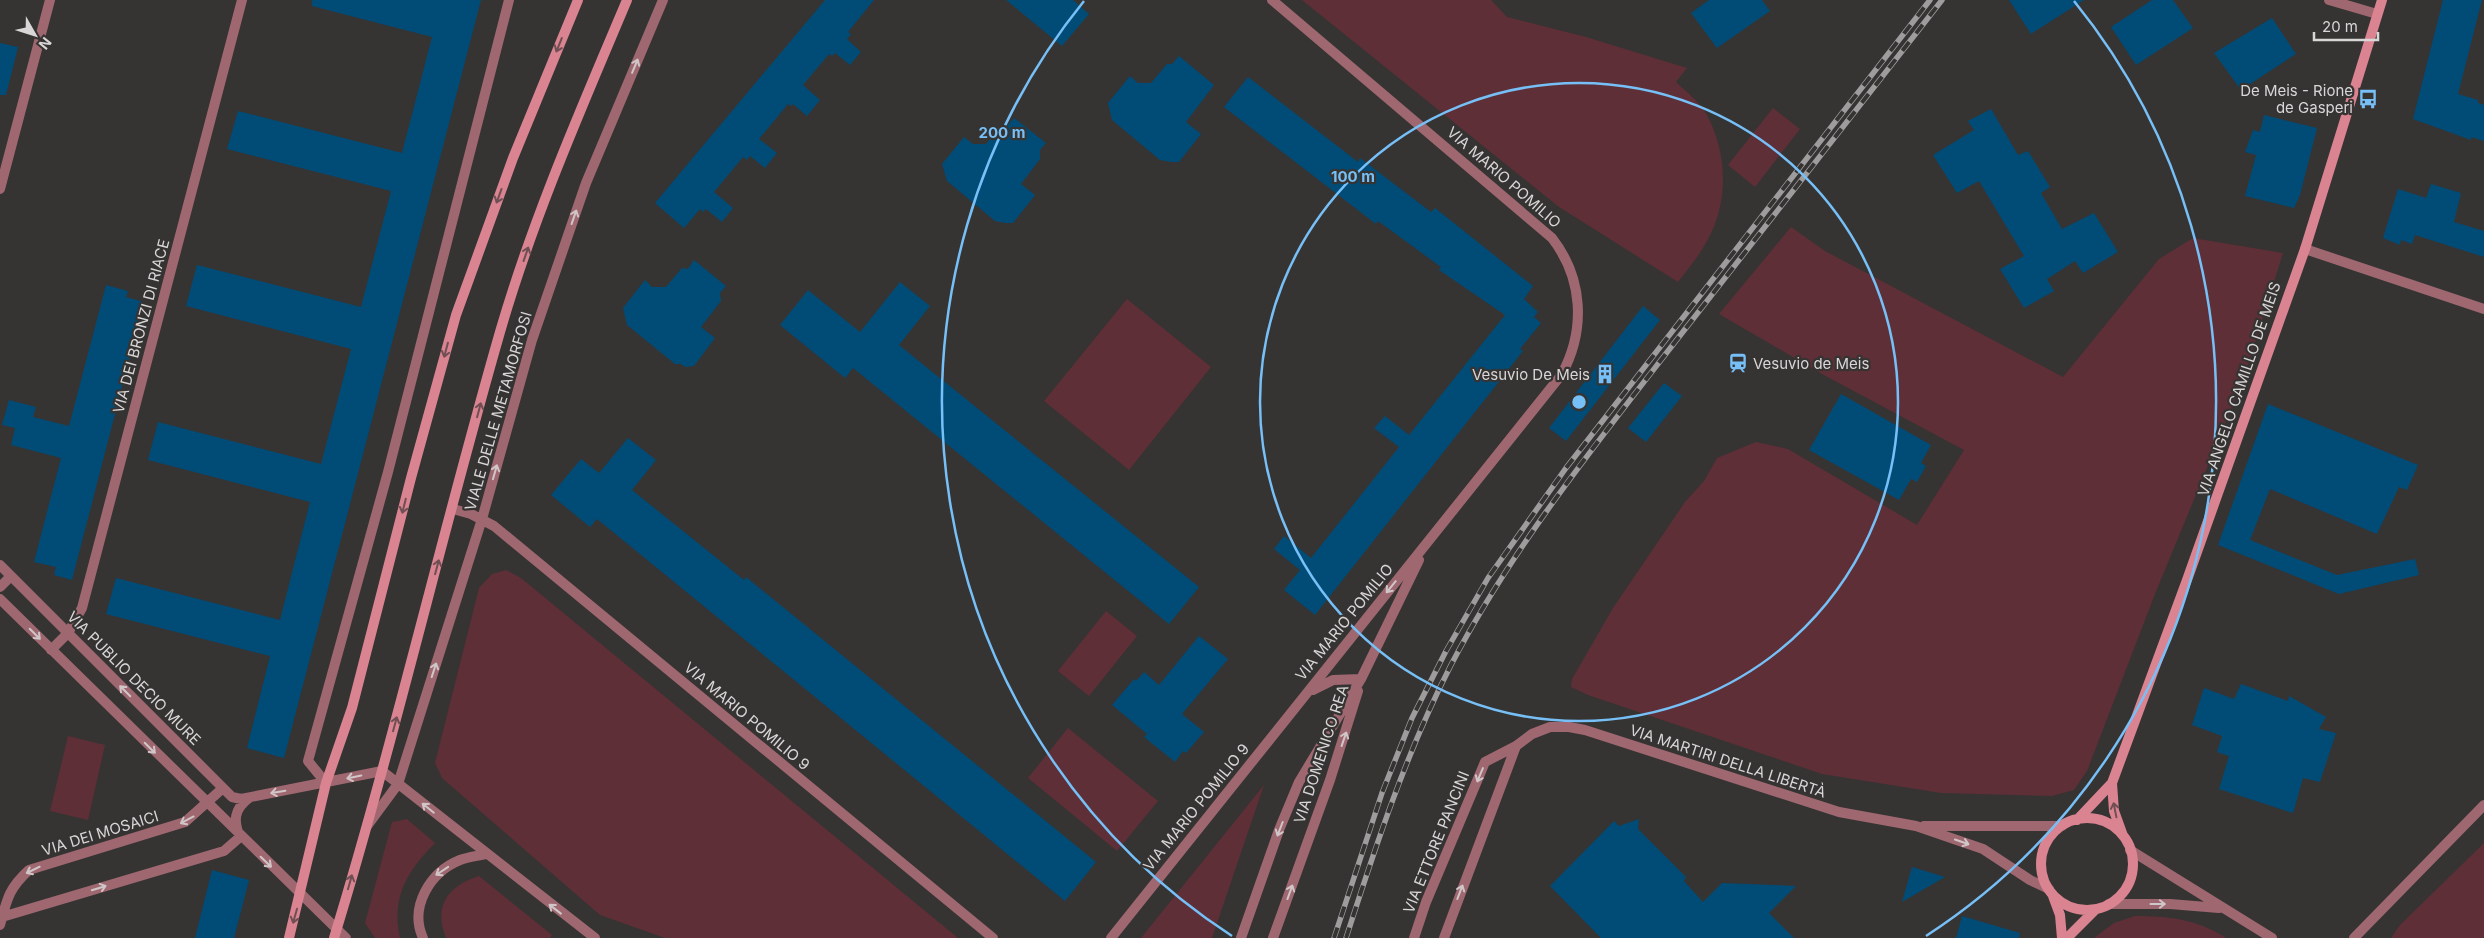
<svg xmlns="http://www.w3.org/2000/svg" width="2484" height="938" viewBox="0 0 2484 938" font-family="Inter,sans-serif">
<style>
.green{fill:#5e2f37}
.building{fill:#004c77}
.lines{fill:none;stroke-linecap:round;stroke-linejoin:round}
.street{stroke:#9f6870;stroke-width:10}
.secondary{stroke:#da8491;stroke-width:10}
.rail-casing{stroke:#9f9c9d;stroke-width:5.5}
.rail{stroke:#363333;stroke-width:4;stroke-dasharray:11;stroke-linecap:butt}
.oneway{stroke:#6f4f54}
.oneway2{stroke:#d0c6c8}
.ring{fill:none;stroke:#77c0f7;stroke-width:2.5}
.labels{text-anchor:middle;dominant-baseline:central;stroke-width:4.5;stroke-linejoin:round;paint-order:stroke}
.poi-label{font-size:15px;fill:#d9d6d7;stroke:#363333;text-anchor:end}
.street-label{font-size:15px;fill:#d9d6d7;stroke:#363333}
.centre{fill:#77c0f7;stroke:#363333;stroke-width:2.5}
.ring-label{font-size:15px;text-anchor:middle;font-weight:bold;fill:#77c0f7;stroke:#363333;stroke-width:4.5;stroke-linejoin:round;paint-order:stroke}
</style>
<rect width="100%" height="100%" fill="#363333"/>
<path class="green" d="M 1302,0 L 1491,0 L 1507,17 L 1586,37 L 1687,68 L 1676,82 C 1688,93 1702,104 1709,119 C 1728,158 1728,204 1707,241 C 1699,256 1688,269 1678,282 L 1559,207 Z
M 1773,108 L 1800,129 L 1755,187 L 1728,165 Z
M 1791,227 L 1825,251 L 2063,377 L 2159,259 L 2193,238 L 2283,253 L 2244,378 L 2155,594 L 2087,771 L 2074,790 L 2052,796 L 1941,793 L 1822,774 L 1588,695 L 1571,687 L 1572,679 L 1613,608 L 1685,502 L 1704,481 L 1717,458 L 1756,442 L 1788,449 L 1917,525 L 1964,450 L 1822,374 L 1719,314 Z
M 1127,299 L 1211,367 L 1129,470 L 1044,401 Z
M 506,570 L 521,578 L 958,938 L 665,938 L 600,915 L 442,778 L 435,763 L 479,588 L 492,574 Z
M 1106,611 L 1137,636 L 1089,696 L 1058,671 Z
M 1068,728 L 1158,801 L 1117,851 L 1028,778 Z
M 68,736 L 105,745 L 88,820 L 50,811 Z
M 1264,785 L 1212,938 L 1141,938 Z
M 407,819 L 435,843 C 407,871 391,898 400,938 L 375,938 L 365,923 L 392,822 Z
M 2484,843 L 2484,938 L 2391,938 L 2400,925 Z
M 479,876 L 552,935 L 550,938 L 446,938 C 433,906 448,886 479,876 Z
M 2135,916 C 2169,916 2197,919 2226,938 L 2094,938 L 2114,923 Z"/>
<path class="building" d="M 312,0 L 481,0 L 284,758 L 247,748 L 270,656 L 106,614 L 116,578 L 280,620 L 310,502 L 148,460 L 158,422 L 321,464 L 351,349 L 186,306 L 197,265 L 361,307 L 391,191 L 227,149 L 238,111 L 402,153 L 432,37 L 312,6 Z
M 825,0 L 874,0 L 848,32 L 851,34 L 847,39 L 861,52 L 850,65 L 835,53 L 832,56 L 829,54 L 803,85 L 820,100 L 807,116 L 793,104 L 791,106 L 788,104 L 759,139 L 777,153 L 765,168 L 750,156 L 747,160 L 743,157 L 714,192 L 733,208 L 722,222 L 706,209 L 703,212 L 700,209 L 684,228 L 655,203 Z
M 1006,0 L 1073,0 L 1089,14 L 1062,46 Z
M 1709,0 L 1762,0 L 1770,11 L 1717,48 L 1691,13 Z
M 2009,0 L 2084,0 L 2031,34 Z
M 2152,0 L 2173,0 L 2193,28 L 2136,65 L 2111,27 Z
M 2443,0 L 2482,0 L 2458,94 L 2478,100 L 2478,103 L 2484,105 L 2484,141 L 2471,137 L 2471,140 L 2413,119 Z
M 2272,18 L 2296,54 L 2241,90 L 2214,53 Z
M 0,43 L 18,47 L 6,95 L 0,95 Z
M 1179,56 L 1214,85 L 1186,122 L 1201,134 L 1179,162 L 1171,162 L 1160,160 L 1112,120 L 1108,103 L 1130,76 L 1138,83 L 1151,83 L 1167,64 L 1172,64 Z
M 1248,77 L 1358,162 L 1360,158 L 1431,212 L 1435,208 L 1533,286 L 1524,299 L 1538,312 L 1534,317 L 1541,323 L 1520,349 L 1523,351 L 1315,615 L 1284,590 L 1300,570 L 1274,549 L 1284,536 L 1311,558 L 1399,447 L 1374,428 L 1385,416 L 1409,435 L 1505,315 L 1439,270 L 1441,267 L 1378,221 L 1376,224 L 1224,107 Z
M 1991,109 L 2018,155 L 2028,151 L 2050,187 L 2041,193 L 2062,229 L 2094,213 L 2118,252 L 2083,273 L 2075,261 L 2047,279 L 2054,291 L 2024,308 L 2000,269 L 2024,256 L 1979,181 L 1957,193 L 1933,155 L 1974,130 L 1968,121 Z
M 2264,115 L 2317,128 L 2300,195 L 2294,208 L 2245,196 L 2256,155 L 2245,152 L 2253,130 L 2260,132 Z
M 1014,118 L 1046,143 L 1040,150 L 1040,159 L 1021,184 L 1035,195 L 1013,223 L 1005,223 L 995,221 L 947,181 L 942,164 L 964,137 L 973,144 L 986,144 L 1002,125 L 1007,126 Z
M 2431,184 L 2461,193 L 2454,222 L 2484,231 L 2484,257 L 2415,235 L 2412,244 L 2401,240 L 2400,245 L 2383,238 L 2398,189 L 2426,198 Z
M 694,260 L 726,286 L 720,293 L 721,301 L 701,327 L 715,338 L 694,366 L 685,367 L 681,364 L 675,364 L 627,325 L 623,308 L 645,280 L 652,287 L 666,287 L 682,268 L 688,269 Z
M 900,282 L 930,306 L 899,345 L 1199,587 L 1169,624 L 853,368 L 845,378 L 780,325 L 808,290 L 860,332 Z
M 106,285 L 128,291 L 126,297 L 144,302 L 72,580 L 54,575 L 56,567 L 34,562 L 61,458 L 11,445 L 15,428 L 2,425 L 9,400 L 36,407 L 33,417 L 69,426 Z
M 1643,306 L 1660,320 L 1566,441 L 1549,428 Z
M 1664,383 L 1682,396 L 1646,442 L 1628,428 Z
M 1841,394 L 1931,445 L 1921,463 L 1926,466 L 1917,482 L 1911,479 L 1899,500 L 1809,450 Z
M 2268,404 L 2418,465 L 2407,490 L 2399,487 L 2377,534 L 2270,489 L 2250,540 L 2337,575 L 2415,559 L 2419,575 L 2339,594 L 2218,545 Z
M 628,438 L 656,460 L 632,490 L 744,580 L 746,577 L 1096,862 L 1065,901 L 597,519 L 590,527 L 551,495 L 581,459 L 599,473 Z
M 1199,636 L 1228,659 L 1182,714 L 1204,732 L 1186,753 L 1183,751 L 1175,762 L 1144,737 L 1147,734 L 1112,705 L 1134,679 L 1136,681 L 1144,672 L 1159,685 Z
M 2241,684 L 2288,701 L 2289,696 L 2326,717 L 2319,729 L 2336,733 L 2320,782 L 2303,778 L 2293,813 L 2219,789 L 2229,756 L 2217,752 L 2222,736 L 2192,725 L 2204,688 L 2234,699 Z
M 1639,819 L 1638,829 L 1686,877 L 1684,881 L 1703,902 L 1722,883 L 1796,886 L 1769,913 L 1794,938 L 1601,938 L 1550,886 L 1614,821 L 1619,826 Z
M 1912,867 L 1945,877 L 1902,902 Z
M 212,870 L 249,880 L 234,938 L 195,938 Z
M 1962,916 L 2020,933 L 2019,938 L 1956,938 Z"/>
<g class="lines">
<path class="street" d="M 2329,0 L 2377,14
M 0,189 L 50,0
M 2305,249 L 2484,309
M 453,509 L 471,514 L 494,526 L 993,938
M 0,565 L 232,797 L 241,799 L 382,771 L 595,938
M 0,587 L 11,576
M 0,599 L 346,938
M 51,650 L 68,633 L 82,608 L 242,0
M 1313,690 L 1333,680 L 1361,679
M 326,783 L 308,761 L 388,472 L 509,0
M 367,826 L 398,784 L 482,519 L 532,340 L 586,183 L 663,0
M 1924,826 L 2062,826
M 2130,850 L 2272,938
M 2109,904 L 2170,904 L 2219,908
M 2,917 L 224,851 L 240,837 C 233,821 234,809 249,798
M 0,925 C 7,899 9,888 29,870 L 185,822 L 223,788
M 423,938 C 409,907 430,872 460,860 C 468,857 478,856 486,854
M 1111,938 L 1562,374 C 1586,329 1583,278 1552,238 L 1272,0
M 1241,938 L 1279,830 L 1299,782 L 1361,679 L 1419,560
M 1273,938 L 1330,780 L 1358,691
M 1414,938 L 1426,902 L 1485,762 L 1516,746 L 1532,734 L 1550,727 L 1569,727 L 1585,730 L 1839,812 L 1916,826 L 1983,849 L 2030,880 L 2049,889
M 1444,938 L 1516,746
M 2354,938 L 2484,805"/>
<path class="secondary" d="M 2112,783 L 2114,811 L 2122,833
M2041 864a46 46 0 1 1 92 0a46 46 0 1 1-92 0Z
M 2077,820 L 2112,783 L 2187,580 L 2305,249 L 2382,0
M 2053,896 L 2060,915 L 2062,938
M 289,938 L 326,783 L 352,708 L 411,478 L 456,315 L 513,158 L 578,0
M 334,938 C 395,738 442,533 500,332 C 533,218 581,109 627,0
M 2067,938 L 2095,910"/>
<defs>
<path id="rail" d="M 1334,938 L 1382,793 L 1412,718 L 1446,651 L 1488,578 L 1566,468 L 1930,0
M 1346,938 C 1376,845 1406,753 1451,665 C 1512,548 1595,445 1675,342 C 1764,228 1853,114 1942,0"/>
</defs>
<use href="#rail" class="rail-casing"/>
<use href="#rail" class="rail"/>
</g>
<defs><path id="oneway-shaft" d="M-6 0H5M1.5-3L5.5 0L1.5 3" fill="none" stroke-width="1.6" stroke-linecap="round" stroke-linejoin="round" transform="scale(1.25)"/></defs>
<g class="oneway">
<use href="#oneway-shaft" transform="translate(559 45) rotate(112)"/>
<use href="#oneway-shaft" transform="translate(499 196) rotate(110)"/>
<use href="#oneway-shaft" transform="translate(526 254) rotate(-71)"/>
<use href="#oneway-shaft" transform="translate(446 350) rotate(105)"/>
<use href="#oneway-shaft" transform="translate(479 410) rotate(-75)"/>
<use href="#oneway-shaft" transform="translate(404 506) rotate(104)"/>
<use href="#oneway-shaft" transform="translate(437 567) rotate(-75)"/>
<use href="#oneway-shaft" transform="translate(395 724) rotate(-75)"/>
<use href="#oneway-shaft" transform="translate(2115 810) rotate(-101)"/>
<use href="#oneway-shaft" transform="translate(350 882) rotate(-74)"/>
<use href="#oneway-shaft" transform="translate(295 916) rotate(106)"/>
</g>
<g class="oneway2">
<use href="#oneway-shaft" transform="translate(635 66) rotate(-67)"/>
<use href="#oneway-shaft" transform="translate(574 217) rotate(-71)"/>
<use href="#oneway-shaft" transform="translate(495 472) rotate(-74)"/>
<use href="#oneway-shaft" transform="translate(1391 587) rotate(129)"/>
<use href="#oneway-shaft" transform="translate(35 634) rotate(45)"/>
<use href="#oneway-shaft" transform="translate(434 670) rotate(-72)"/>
<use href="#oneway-shaft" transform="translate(125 691) rotate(-135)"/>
<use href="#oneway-shaft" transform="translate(1344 739) rotate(-71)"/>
<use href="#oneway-shaft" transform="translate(150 748) rotate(45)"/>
<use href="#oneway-shaft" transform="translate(1480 775) rotate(113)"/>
<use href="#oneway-shaft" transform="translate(354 777) rotate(168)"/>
<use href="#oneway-shaft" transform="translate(278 792) rotate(170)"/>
<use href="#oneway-shaft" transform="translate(428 808) rotate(-141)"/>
<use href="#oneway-shaft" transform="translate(187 820) rotate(152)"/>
<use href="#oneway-shaft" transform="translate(1280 829) rotate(111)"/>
<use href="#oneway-shaft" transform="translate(1962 842) rotate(19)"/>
<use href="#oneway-shaft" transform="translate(266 862) rotate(44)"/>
<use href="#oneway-shaft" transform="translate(33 870) rotate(154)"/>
<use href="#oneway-shaft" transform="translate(442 871) rotate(146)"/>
<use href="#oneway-shaft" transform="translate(99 888) rotate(-17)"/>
<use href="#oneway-shaft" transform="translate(1290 892) rotate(-70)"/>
<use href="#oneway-shaft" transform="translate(1460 892) rotate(-69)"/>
<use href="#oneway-shaft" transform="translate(2158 904)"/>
<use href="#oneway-shaft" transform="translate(555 909) rotate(-142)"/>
</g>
<g class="ring">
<circle cx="1579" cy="402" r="319"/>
<path d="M1232 936A637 637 0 0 1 1084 1M2074 1A637 637 0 0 1 1926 936"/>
</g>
<defs>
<symbol id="bus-bare" viewBox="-9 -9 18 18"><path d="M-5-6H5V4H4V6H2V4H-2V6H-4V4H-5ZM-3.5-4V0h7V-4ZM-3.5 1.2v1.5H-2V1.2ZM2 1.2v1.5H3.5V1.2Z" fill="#77c0f7" stroke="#363333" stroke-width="2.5" paint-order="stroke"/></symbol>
<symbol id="station-bare" viewBox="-9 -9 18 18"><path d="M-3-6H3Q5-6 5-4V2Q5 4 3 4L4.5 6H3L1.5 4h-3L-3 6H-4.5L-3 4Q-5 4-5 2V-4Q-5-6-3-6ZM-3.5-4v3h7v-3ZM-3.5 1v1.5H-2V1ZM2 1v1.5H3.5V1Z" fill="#77c0f7" stroke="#363333" stroke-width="2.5" paint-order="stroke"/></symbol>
<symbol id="building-bare" viewBox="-9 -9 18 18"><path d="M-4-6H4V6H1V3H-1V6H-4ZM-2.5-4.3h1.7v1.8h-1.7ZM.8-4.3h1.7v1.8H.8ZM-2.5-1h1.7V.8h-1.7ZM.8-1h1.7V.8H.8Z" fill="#77c0f7" stroke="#363333" stroke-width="2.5" paint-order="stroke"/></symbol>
</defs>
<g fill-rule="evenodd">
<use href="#bus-bare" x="2354" y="85" width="28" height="28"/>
<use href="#station-bare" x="1724" y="349" width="28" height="28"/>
<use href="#building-bare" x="1591" y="360" width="28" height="28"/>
</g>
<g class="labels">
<g class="poi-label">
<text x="2353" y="90">De Meis - Rione<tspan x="2353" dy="17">de Gasperi</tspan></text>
<text x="1753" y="363" text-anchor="start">Vesuvio de Meis</text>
<text x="1590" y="374">Vesuvio De Meis</text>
</g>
<g class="street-label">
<text transform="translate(1504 177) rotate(41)">VIA MARIO POMILIO</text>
<text transform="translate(141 326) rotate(-75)">VIA DEI BRONZI DI RIACE</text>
<text transform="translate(2239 389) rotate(-71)">VIA ANGELO CAMILLO DE MEIS</text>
<text transform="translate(498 411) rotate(-74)">VIALE DELLE METAMORFOSI</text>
<text transform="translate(1344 622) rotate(-51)">VIA MARIO POMILIO</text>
<text transform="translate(134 678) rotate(45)">VIA PUBLIO DECIO MURE</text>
<text transform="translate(747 716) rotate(40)">VIA MARIO POMILIO 9</text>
<text transform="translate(1321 754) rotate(-72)">VIA DOMENICO REA</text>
<text transform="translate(1728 761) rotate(18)">VIA MARTIRI DELLA LIBERTÀ</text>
<text transform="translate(1196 807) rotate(-51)">VIA MARIO POMILIO 9</text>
<text transform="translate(100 833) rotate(-17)">VIA DEI MOSAICI</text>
<text transform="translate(1436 842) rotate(-68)">VIA ETTORE PANCINI</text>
</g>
</g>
<circle cx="1579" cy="402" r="8" class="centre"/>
<g class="ring-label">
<text x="1002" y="138">200 m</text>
<text x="1353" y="182">100 m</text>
</g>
<g transform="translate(35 35) rotate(129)" stroke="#363333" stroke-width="4" paint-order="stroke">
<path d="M0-4L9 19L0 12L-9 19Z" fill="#d9d6d7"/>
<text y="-8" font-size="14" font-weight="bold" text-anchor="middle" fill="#d9d6d7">N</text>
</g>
<path d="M2314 32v8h64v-8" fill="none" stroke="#d9d6d7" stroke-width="2.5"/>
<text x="2322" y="32" font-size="15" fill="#d9d6d7" stroke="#363333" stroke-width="4" paint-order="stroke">20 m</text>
</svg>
